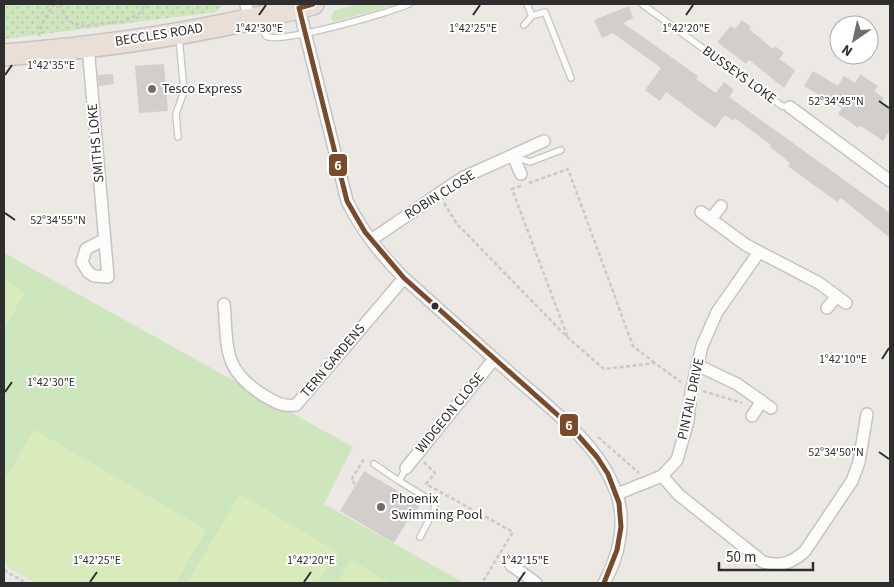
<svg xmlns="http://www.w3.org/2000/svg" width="894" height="587" viewBox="0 0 894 587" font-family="'Source Sans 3',sans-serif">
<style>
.grass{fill:#cee6be}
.garden{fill:url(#garden-dots)}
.pitch{fill:#d9eabb}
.building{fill:#d1cecb}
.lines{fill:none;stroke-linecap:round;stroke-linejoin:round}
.lane-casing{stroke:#c5c4c5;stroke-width:8}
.street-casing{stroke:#c5c4c5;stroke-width:14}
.highway-casing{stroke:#c6c5c4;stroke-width:24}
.path{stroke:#c9c9c8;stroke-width:2.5;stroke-dasharray:4 2.5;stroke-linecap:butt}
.lane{stroke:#fcfcfb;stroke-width:5.5}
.street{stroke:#fcfcfb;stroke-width:11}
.highway{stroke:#eadfd6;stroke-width:21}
.bus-1-casing{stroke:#fff;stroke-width:9}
.bus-1{stroke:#7a4b2a;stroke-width:5}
.ticks{fill:none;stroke:#2e2e2e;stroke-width:2}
.poi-dot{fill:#706f6e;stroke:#fff;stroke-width:2}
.bus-dot{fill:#2e2e2e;stroke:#fff;stroke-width:2}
.labels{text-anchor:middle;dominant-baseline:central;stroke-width:4;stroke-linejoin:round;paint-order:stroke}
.street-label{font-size:14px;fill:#2e2e2e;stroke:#fff}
.poi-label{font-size:14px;fill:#2e2e2e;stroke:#fff;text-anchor:start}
.ticks-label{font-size:12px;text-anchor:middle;fill:#2e2e2e;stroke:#fff;stroke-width:4;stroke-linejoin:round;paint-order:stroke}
.line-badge{stroke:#fff;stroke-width:2}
.badge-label{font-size:14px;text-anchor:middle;font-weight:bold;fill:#fff}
</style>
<defs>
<pattern id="garden-dots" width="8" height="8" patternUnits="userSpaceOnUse" patternTransform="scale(1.25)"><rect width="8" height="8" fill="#cee6be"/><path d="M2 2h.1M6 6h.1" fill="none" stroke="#b1c6a4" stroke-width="1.8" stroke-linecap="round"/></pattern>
</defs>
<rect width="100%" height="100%" fill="#ece8e4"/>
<path class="grass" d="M 359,4 L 398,4 L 333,22 L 331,16 L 335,10 Z
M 4,253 L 353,447 L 324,504 L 464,583 L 175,583 L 206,530 L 34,430 L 4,483 Z"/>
<path class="garden" d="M 4,4 L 223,4 L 216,12 L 4,39 Z"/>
<path class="pitch" d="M 4,280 L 25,292 L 4,330 Z
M 34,430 L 206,530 L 175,583 L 35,583 L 4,565 L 4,483 Z
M 240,494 L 337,552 L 318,583 L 187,583 Z
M 351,560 L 391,583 L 337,583 Z"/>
<path class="building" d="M 629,6 L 633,18 L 623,23 L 698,76 L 696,79 L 716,93 L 724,82 L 734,90 L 729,97 L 890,213 L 890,238 L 841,198 L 837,202 L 788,166 L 790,163 L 770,147 L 771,145 L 735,118 L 733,121 L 725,115 L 715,128 L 666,92 L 660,101 L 645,90 L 661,68 L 613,33 L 602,38 L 594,20 Z
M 742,20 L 751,27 L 749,29 L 773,49 L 775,46 L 784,53 L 779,59 L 795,70 L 784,88 L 749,60 L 746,64 L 717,42 L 731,26 L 735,29 Z
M 164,64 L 168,111 L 139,113 L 135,66 Z
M 813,71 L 838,86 L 844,76 L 855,83 L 860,74 L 878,86 L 874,91 L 884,98 L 881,102 L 890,108 L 890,130 L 883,141 L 864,128 L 859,126 L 858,128 L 850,122 L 838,114 L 842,108 L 804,86 Z
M 113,74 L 114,84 L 99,86 L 98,75 Z
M 364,471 L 420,504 L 411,522 L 408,520 L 394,543 L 340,511 Z"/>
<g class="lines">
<defs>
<path id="lane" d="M 527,4 L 532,16 L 545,12 L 571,78
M 642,4 L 782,106 L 790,107
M 259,21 L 266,36 C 278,45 392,12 409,4
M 524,25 L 532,16
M 178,137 L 176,114 L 184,91 L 179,38
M 515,157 L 530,162 L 561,150
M 374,464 L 399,481
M 406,468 L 399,481 L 435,503 L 434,510 L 420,537"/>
<path id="street" d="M 246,4 L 249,18
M 299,8 L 347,201 C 361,230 381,255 404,278 C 439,309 474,341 509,372 C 547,406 598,442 616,492 C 627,521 619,557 604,583
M 88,46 L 108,277 L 94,276 L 88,272 L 82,262 L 86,249 L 105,239
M 790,107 L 890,181
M 513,156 L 521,174
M 701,212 L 746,245 L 819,283 L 846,303
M 711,219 L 721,206
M 371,240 L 462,178 L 544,141
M 224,304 C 228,348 222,369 263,395 C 275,402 282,407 296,405 L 404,278
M 827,308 L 837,296
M 697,365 L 737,384 L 771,408
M 752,416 L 762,401
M 406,468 L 494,359
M 662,476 L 679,495 L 763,562 C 781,567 792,563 805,551 L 852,481 L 859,462 L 867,414
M 617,494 L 662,476 L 677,460 L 688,421 L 691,392 L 702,346 L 717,312 L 759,252
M 511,565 L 536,583"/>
<path id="highway" d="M 4,55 C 107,47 213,31 313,4"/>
</defs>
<use href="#lane" class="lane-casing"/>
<use href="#street" class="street-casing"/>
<use href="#highway" class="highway-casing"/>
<path class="path" d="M 60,4 L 68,21 L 82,26 L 125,21 L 139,14 L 146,4
M 39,36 L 41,25 L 54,4
M 529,183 L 568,169 L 633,346 L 655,363
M 521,186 L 512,189 L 568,338
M 444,203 L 457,224 L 568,338 L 604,369 L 655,363 L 681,382
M 703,391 L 742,403
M 598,437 L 639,473
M 424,462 L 435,473 L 426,484 L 513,532 L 482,583
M 355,484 L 351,480 L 364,459 L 366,460
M 4,570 L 26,583"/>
<use href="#lane" class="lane"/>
<use href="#street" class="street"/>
<use href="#highway" class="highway"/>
<defs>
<path id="bus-1" d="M 313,4 L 299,8 L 347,201 L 365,232 L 404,278 L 570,426 L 597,457 L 608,474 L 619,503 L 621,527 L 617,550 L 604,583"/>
</defs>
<use href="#bus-1" class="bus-1-casing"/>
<use href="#bus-1" class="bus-1"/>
</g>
<path class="ticks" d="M 259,15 L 266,5M 473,15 L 480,5M 686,15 L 693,5M 5,75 L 12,65M 879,101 L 889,108M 5,213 L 15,220M 882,359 L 889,348M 5,392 L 12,382M 879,452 L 889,459M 90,582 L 97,572M 304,582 L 311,572M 518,582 L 525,572"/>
<g class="poi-dot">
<circle cx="152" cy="89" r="5"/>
<circle cx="381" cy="507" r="5"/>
</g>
<circle class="bus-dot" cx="435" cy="306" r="4.5"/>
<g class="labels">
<g class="street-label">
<text transform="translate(159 35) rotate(-9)">BECCLES ROAD</text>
<text transform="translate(739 75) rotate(36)">BUSSEYS LOKE</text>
<text transform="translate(96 143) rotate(-95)">SMITHS LOKE</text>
<text transform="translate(440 195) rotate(-32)">ROBIN CLOSE</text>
<text transform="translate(333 361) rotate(-50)">TERN GARDENS</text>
<text transform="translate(691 399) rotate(-78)">PINTAIL DRIVE</text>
<text transform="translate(450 413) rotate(-51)">WIDGEON CLOSE</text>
</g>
<g class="poi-label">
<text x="162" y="89">Tesco Express</text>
<text x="391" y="499">Phoenix<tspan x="391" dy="16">Swimming Pool</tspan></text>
</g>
</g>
<g class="ticks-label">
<text x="259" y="32">1°42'30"E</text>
<text x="473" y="32">1°42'25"E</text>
<text x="686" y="32">1°42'20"E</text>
<text x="51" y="69">1°42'35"E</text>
<text x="836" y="105">52°34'45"N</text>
<text x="58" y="224">52°34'55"N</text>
<text x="843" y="363">1°42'10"E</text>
<text x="51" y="386">1°42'30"E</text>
<text x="836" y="456">52°34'50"N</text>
<text x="97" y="564">1°42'25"E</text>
<text x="311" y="564">1°42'20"E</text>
<text x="525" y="564">1°42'15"E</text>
</g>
<g class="line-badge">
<rect x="328" y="153" width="20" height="24" rx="5" fill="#7a4b2a"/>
<rect x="559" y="413" width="20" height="24" rx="5" fill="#7a4b2a"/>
</g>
<g class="badge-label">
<text x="338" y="170">6</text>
<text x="569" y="430">6</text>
</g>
<rect width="894" height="587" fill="none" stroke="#2e2e2e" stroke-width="10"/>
<g transform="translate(854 40) rotate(214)"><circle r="24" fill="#ffffff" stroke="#ababab"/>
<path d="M0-4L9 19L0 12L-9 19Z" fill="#706f6e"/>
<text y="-8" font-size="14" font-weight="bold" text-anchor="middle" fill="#2e2e2e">N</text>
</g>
<path d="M719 562v8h94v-8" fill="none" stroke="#2e2e2e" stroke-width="2.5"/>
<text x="726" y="562" font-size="15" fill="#2e2e2e" stroke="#ffffff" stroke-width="4" paint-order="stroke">50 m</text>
</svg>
